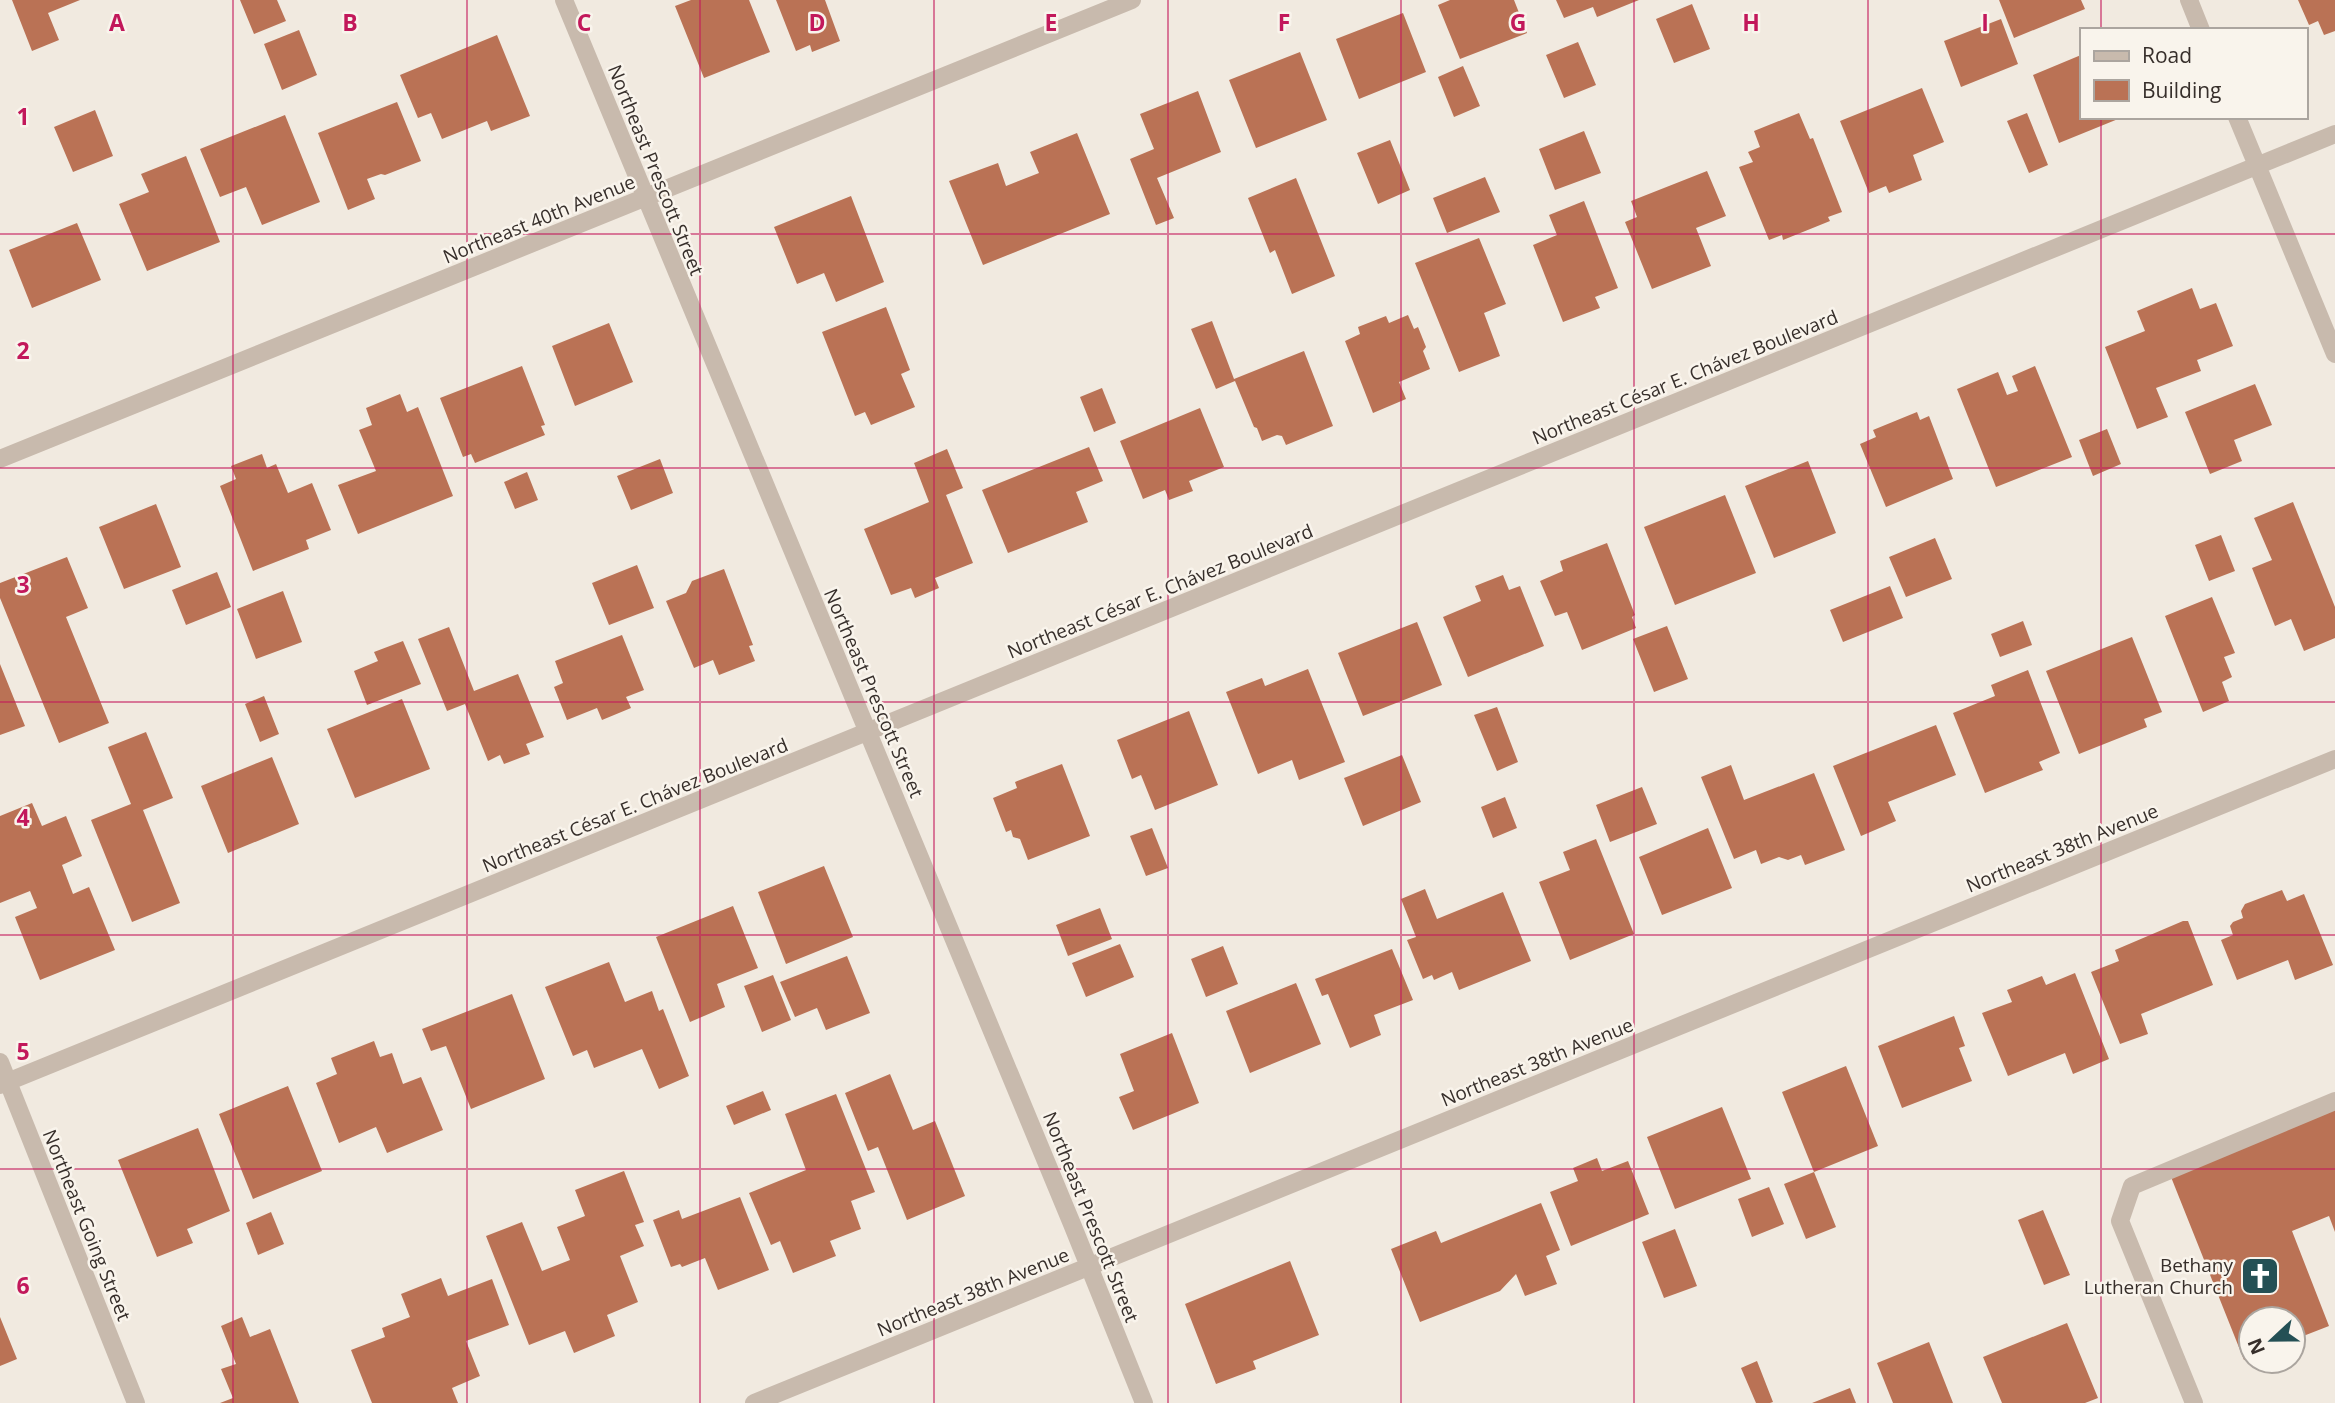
<svg xmlns="http://www.w3.org/2000/svg" width="2335" height="1403" viewBox="0 0 2335 1403" font-family="'Open Sans',sans-serif">
<style>
.building{fill:#ba7255}
.lines{fill:none;stroke-linecap:round;stroke-linejoin:round}
.minor{stroke:#c8baad;stroke-width:18}
.grid{fill:none;stroke:#c2185b;stroke-width:2;stroke-opacity:0.55}
.labels{text-anchor:middle;dominant-baseline:central;stroke-width:5;stroke-linejoin:round;paint-order:stroke}
.street-label{font-size:19px;fill:#372f2b;stroke:#f9f4ec}
.poi-label{font-size:19px;fill:#372f2b;stroke:#f9f4ec;text-anchor:end}
.grid-label{font-size:23px;text-anchor:middle;font-weight:bold;fill:#c2185b;stroke:#f9f4ec;stroke-width:5;stroke-linejoin:round;paint-order:stroke}
</style>
<rect width="100%" height="100%" fill="#f1eae0"/>
<path class="building" d="M 12,0 L 80,0 L 48,13 L 59,40 L 32,51 Z
M 240,0 L 277,0 L 286,21 L 254,34 Z
M 691,0 L 749,0 L 770,52 L 704,78 L 675,6 Z
M 776,0 L 825,0 L 840,41 L 812,52 L 810,45 L 796,51 Z
M 1450,0 L 1514,0 L 1527,33 L 1460,59 L 1438,5 Z
M 1556,0 L 1639,0 L 1597,17 L 1593,7 L 1564,18 Z
M 1999,0 L 2081,0 L 2085,9 L 2014,38 Z
M 2298,0 L 2335,0 L 2335,31 L 2324,35 L 2318,21 L 2309,25 Z
M 1692,4 L 1710,49 L 1674,63 L 1656,19 Z
M 1403,13 L 1426,72 L 1359,99 L 1336,39 Z
M 2001,19 L 2018,64 L 1961,87 L 1944,41 Z
M 299,30 L 317,75 L 282,90 L 264,44 Z
M 497,35 L 530,116 L 491,131 L 487,121 L 442,139 L 431,113 L 418,118 L 400,75 Z
M 1578,42 L 1596,85 L 1564,98 L 1546,55 Z
M 1300,52 L 1327,120 L 1256,148 L 1229,80 Z
M 2081,55 L 2081,117 L 2123,117 L 2059,143 L 2033,75 Z
M 1463,66 L 1480,106 L 1454,117 L 1438,77 Z
M 1922,88 L 1944,142 L 1913,155 L 1922,180 L 1889,193 L 1886,186 L 1869,193 L 1840,121 Z
M 1198,91 L 1221,152 L 1157,178 L 1174,218 L 1156,225 L 1130,159 L 1154,149 L 1140,114 Z
M 397,102 L 421,161 L 385,175 L 381,174 L 367,179 L 375,199 L 348,210 L 318,133 Z
M 95,110 L 113,156 L 73,172 L 54,127 Z
M 1799,113 L 1810,139 L 1813,138 L 1842,212 L 1828,217 L 1830,221 L 1783,240 L 1782,235 L 1769,240 L 1739,167 L 1753,162 L 1748,152 L 1760,147 L 1754,131 Z
M 2027,113 L 2048,165 L 2029,173 L 2007,121 Z
M 285,115 L 320,202 L 262,225 L 246,187 L 220,197 L 200,149 Z
M 1584,131 L 1601,173 L 1555,190 L 1539,149 Z
M 1077,133 L 1110,214 L 983,265 L 949,181 L 998,163 L 1006,186 L 1039,173 L 1030,152 Z
M 1390,140 L 1410,190 L 1378,204 L 1357,153 Z
M 186,156 L 220,242 L 147,271 L 119,204 L 149,192 L 141,174 Z
M 1707,171 L 1726,216 L 1696,228 L 1711,266 L 1652,289 L 1625,222 L 1637,217 L 1631,201 Z
M 1485,177 L 1500,212 L 1447,233 L 1433,198 Z
M 1296,178 L 1335,276 L 1292,294 L 1275,250 L 1270,253 L 1248,198 Z
M 851,196 L 884,282 L 836,302 L 824,273 L 797,284 L 774,227 Z
M 1584,201 L 1618,288 L 1595,297 L 1600,308 L 1563,322 L 1533,245 L 1557,235 L 1549,215 Z
M 77,223 L 101,280 L 32,308 L 9,250 Z
M 1479,238 L 1506,304 L 1484,313 L 1500,356 L 1459,372 L 1415,263 Z
M 2192,288 L 2200,309 L 2216,303 L 2233,346 L 2197,360 L 2201,371 L 2156,388 L 2168,417 L 2137,429 L 2105,347 L 2145,331 L 2137,311 Z
M 886,307 L 910,370 L 901,374 L 915,407 L 871,425 L 865,412 L 855,416 L 822,332 Z
M 1408,315 L 1414,329 L 1418,327 L 1426,347 L 1423,351 L 1430,369 L 1399,382 L 1406,399 L 1373,413 L 1345,341 L 1360,334 L 1358,327 L 1386,316 L 1389,323 Z
M 1212,321 L 1234,379 L 1304,351 L 1333,426 L 1286,445 L 1282,436 L 1277,435 L 1262,441 L 1257,428 L 1254,427 L 1235,381 L 1216,389 L 1191,329 Z
M 609,323 L 633,382 L 575,406 L 552,346 Z
M 522,366 L 545,425 L 541,426 L 545,435 L 475,463 L 471,454 L 463,457 L 440,398 Z
M 2035,366 L 2072,457 L 1996,487 L 1957,389 L 1998,372 L 2007,395 L 2018,391 L 2012,376 Z
M 2255,384 L 2272,425 L 2234,440 L 2242,461 L 2210,474 L 2185,412 Z
M 1102,388 L 1116,423 L 1094,432 L 1080,397 Z
M 400,394 L 407,412 L 418,407 L 453,496 L 358,534 L 338,485 L 376,471 L 359,430 L 372,425 L 366,408 Z
M 1200,408 L 1224,467 L 1189,481 L 1193,491 L 1169,500 L 1165,490 L 1143,499 L 1120,441 Z
M 1917,412 L 1920,420 L 1929,416 L 1953,479 L 1886,507 L 1860,444 L 1876,437 L 1873,430 Z
M 2107,429 L 2121,464 L 2093,476 L 2079,440 Z
M 1089,447 L 1103,481 L 1076,492 L 1088,522 L 1008,553 L 982,490 Z
M 947,449 L 963,488 L 946,495 L 973,563 L 935,578 L 939,588 L 915,598 L 911,588 L 891,595 L 864,529 L 929,502 L 914,463 Z
M 262,454 L 267,468 L 276,464 L 288,493 L 312,483 L 331,530 L 306,540 L 309,549 L 253,571 L 220,486 L 236,479 L 231,466 Z
M 660,459 L 673,493 L 631,510 L 617,476 Z
M 1808,461 L 1836,533 L 1774,558 L 1745,486 Z
M 527,472 L 538,500 L 515,509 L 504,482 Z
M 1725,495 L 1756,573 L 1675,605 L 1644,527 Z
M 2293,502 L 2335,607 L 2335,638 L 2304,651 L 2291,619 L 2275,626 L 2252,568 L 2272,560 L 2254,518 Z
M 156,504 L 181,567 L 124,589 L 99,527 Z
M 2221,535 L 2235,571 L 2209,581 L 2195,545 Z
M 1935,538 L 1952,579 L 1906,597 L 1889,557 Z
M 1607,543 L 1635,615 L 1632,617 L 1636,628 L 1582,650 L 1567,612 L 1555,616 L 1540,581 L 1563,571 L 1560,561 Z
M 67,557 L 88,608 L 66,617 L 109,723 L 59,743 L 0,598 L 0,583 Z
M 637,565 L 654,608 L 609,625 L 592,583 Z
M 724,569 L 753,645 L 749,646 L 755,661 L 719,675 L 713,660 L 694,668 L 666,601 L 686,593 L 692,581 Z
M 217,572 L 231,607 L 186,625 L 172,590 Z
M 1503,575 L 1509,590 L 1520,586 L 1544,646 L 1468,677 L 1443,617 L 1481,601 L 1475,586 Z
M 1890,586 L 1903,618 L 1843,642 L 1830,610 Z
M 283,591 L 302,642 L 256,659 L 237,609 Z
M 2212,597 L 2235,653 L 2224,657 L 2232,677 L 2222,682 L 2229,701 L 2203,712 L 2165,616 Z
M 2023,621 L 2032,645 L 2000,657 L 1991,634 Z
M 1417,622 L 1442,685 L 1363,716 L 1338,653 Z
M 1667,626 L 1688,679 L 1654,692 L 1633,639 Z
M 449,627 L 474,691 L 518,674 L 544,737 L 526,744 L 530,754 L 504,764 L 500,755 L 488,761 L 465,704 L 447,711 L 418,639 Z
M 622,635 L 644,690 L 626,697 L 631,708 L 602,720 L 597,708 L 567,720 L 554,687 L 563,683 L 555,661 Z
M 2132,637 L 2162,712 L 2144,719 L 2147,727 L 2079,754 L 2046,671 Z
M 403,641 L 421,684 L 367,705 L 354,671 L 378,661 L 374,652 Z
M 0,664 L 25,726 L 0,735 Z
M 1308,669 L 1345,762 L 1299,780 L 1292,760 L 1258,774 L 1226,692 L 1262,678 L 1265,686 Z
M 2028,670 L 2060,753 L 2039,762 L 2043,770 L 1985,793 L 1953,713 L 1995,696 L 1991,685 Z
M 264,696 L 279,734 L 260,742 L 245,704 Z
M 402,699 L 430,769 L 355,798 L 327,729 Z
M 1497,707 L 1518,762 L 1497,771 L 1474,715 Z
M 1189,711 L 1218,785 L 1155,810 L 1141,775 L 1132,779 L 1117,740 Z
M 1936,725 L 1956,775 L 1888,802 L 1896,821 L 1861,836 L 1833,766 Z
M 146,732 L 173,798 L 143,810 L 180,903 L 132,922 L 91,820 L 131,804 L 108,747 Z
M 1402,755 L 1421,802 L 1363,826 L 1344,778 Z
M 272,757 L 299,824 L 228,853 L 201,786 Z
M 1062,764 L 1090,836 L 1028,860 L 1020,839 L 1013,837 L 1011,830 L 1006,832 L 993,798 L 1017,788 L 1015,782 Z
M 1731,765 L 1744,800 L 1814,773 L 1845,850 L 1805,865 L 1801,855 L 1788,860 L 1779,857 L 1761,864 L 1756,850 L 1734,859 L 1701,777 Z
M 1642,787 L 1657,824 L 1610,842 L 1596,805 Z
M 1505,797 L 1517,828 L 1493,838 L 1481,807 Z
M 32,803 L 42,826 L 66,816 L 82,856 L 62,865 L 73,894 L 89,887 L 115,950 L 40,980 L 15,917 L 37,908 L 30,891 L 0,903 L 0,816 Z
M 1152,828 L 1168,868 L 1146,876 L 1130,836 Z
M 1708,828 L 1732,888 L 1662,915 L 1639,857 Z
M 1596,839 L 1634,934 L 1570,960 L 1539,882 L 1570,870 L 1563,852 Z
M 824,866 L 853,937 L 786,964 L 758,892 Z
M 1425,889 L 1437,919 L 1503,892 L 1531,961 L 1459,990 L 1452,972 L 1434,980 L 1432,975 L 1423,979 L 1407,940 L 1416,937 L 1401,899 Z
M 2282,890 L 2287,901 L 2304,894 L 2333,965 L 2295,980 L 2288,960 L 2237,980 L 2221,940 L 2233,935 L 2230,926 L 2233,922 L 2243,918 L 2241,911 L 2245,904 Z
M 733,906 L 758,968 L 717,984 L 725,1007 L 690,1022 L 656,937 Z
M 1100,908 L 1112,939 L 1068,956 L 1056,925 Z
M 2183,921 L 2188,921 L 2213,985 L 2141,1014 L 2148,1034 L 2120,1044 L 2091,972 L 2119,961 L 2115,950 Z
M 1120,944 L 1134,977 L 1086,997 L 1072,963 Z
M 1223,946 L 1238,984 L 1206,997 L 1191,959 Z
M 1392,949 L 1413,1000 L 1374,1015 L 1381,1035 L 1350,1048 L 1328,994 L 1322,996 L 1315,979 Z
M 847,956 L 870,1013 L 826,1030 L 817,1008 L 795,1017 L 780,982 Z
M 609,962 L 625,1002 L 652,991 L 659,1011 L 663,1009 L 689,1076 L 659,1089 L 642,1049 L 594,1068 L 587,1050 L 573,1056 L 545,987 Z
M 2075,973 L 2109,1059 L 2073,1074 L 2065,1053 L 2008,1076 L 1982,1013 L 2012,1002 L 2007,990 L 2042,976 L 2046,985 Z
M 773,975 L 791,1020 L 762,1032 L 744,986 Z
M 1296,983 L 1321,1044 L 1250,1073 L 1226,1011 Z
M 512,994 L 545,1079 L 471,1109 L 446,1046 L 431,1051 L 422,1029 Z
M 1954,1016 L 1965,1046 L 1959,1048 L 1972,1081 L 1902,1108 L 1878,1046 Z
M 1172,1033 L 1199,1103 L 1133,1130 L 1119,1097 L 1134,1091 L 1120,1054 Z
M 374,1041 L 380,1057 L 392,1053 L 403,1084 L 421,1077 L 443,1130 L 387,1153 L 376,1127 L 339,1143 L 316,1083 L 337,1074 L 331,1058 Z
M 1846,1066 L 1878,1146 L 1814,1172 L 1836,1227 L 1806,1239 L 1784,1184 L 1814,1172 L 1782,1092 Z
M 890,1074 L 913,1130 L 935,1121 L 965,1196 L 907,1220 L 878,1147 L 868,1151 L 845,1093 Z
M 288,1086 L 322,1171 L 253,1199 L 219,1114 Z
M 763,1091 L 771,1110 L 734,1125 L 726,1106 Z
M 836,1094 L 875,1192 L 851,1201 L 861,1229 L 830,1241 L 836,1256 L 793,1273 L 780,1241 L 771,1245 L 749,1193 L 806,1170 L 785,1114 Z
M 2335,1106 L 2335,1232 L 2329,1216 L 2292,1231 L 2329,1326 L 2293,1340 L 2293,1319 L 2251,1319 L 2251,1357 L 2244,1360 L 2169,1172 Z
M 1722,1107 L 1751,1179 L 1675,1209 L 1647,1137 Z
M 198,1128 L 230,1211 L 187,1229 L 193,1243 L 157,1257 L 118,1160 Z
M 1597,1158 L 1602,1171 L 1628,1161 L 1649,1214 L 1571,1246 L 1550,1192 L 1578,1181 L 1573,1168 Z
M 624,1171 L 644,1222 L 635,1225 L 644,1246 L 620,1256 L 638,1302 L 607,1315 L 615,1336 L 574,1353 L 565,1331 L 529,1345 L 486,1236 L 522,1222 L 542,1271 L 570,1260 L 557,1227 L 585,1216 L 575,1190 Z
M 1769,1187 L 1784,1224 L 1752,1237 L 1738,1199 Z
M 740,1197 L 769,1270 L 718,1290 L 705,1258 L 682,1267 L 680,1264 L 671,1267 L 653,1220 L 679,1210 L 682,1219 Z
M 1541,1203 L 1560,1250 L 1546,1256 L 1557,1284 L 1525,1296 L 1516,1274 L 1500,1291 L 1420,1322 L 1391,1249 L 1436,1231 L 1441,1243 Z
M 2043,1210 L 2070,1275 L 2044,1285 L 2018,1220 Z
M 271,1212 L 284,1244 L 258,1255 L 246,1223 Z
M 1675,1229 L 1697,1286 L 1664,1298 L 1642,1242 Z
M 1290,1261 L 1319,1335 L 1253,1361 L 1256,1369 L 1216,1384 L 1185,1304 Z
M 441,1278 L 448,1296 L 492,1279 L 509,1325 L 466,1341 L 480,1376 L 452,1388 L 458,1403 L 372,1403 L 351,1350 L 385,1337 L 382,1328 L 410,1317 L 401,1294 Z
M 0,1317 L 17,1359 L 0,1366 Z
M 242,1317 L 250,1337 L 270,1329 L 299,1403 L 220,1403 L 233,1398 L 221,1369 L 236,1364 L 221,1326 Z
M 2067,1323 L 2098,1398 L 2085,1403 L 2002,1403 L 1983,1357 Z
M 1929,1342 L 1953,1403 L 1893,1403 L 1877,1363 Z
M 1757,1361 L 1773,1402 L 1770,1403 L 1756,1403 L 1741,1368 Z
M 1850,1388 L 1856,1403 L 1812,1403 Z"/>
<g class="lines">
<path class="minor" d="M 564,0 L 1072,1224 L 1144,1403
M 2189,0 L 2201,30
M 2237,117 L 2335,354
M 0,459 L 1132,0
M 0,1062 L 136,1403
M 0,1085 L 2335,134
M 754,1403 L 2335,759
M 2194,1403 L 2120,1221 L 2132,1186 L 2335,1101"/>
</g>
<path class="grid" d="M 233,0 L 233,1403M 467,0 L 467,1403M 700,0 L 700,1403M 934,0 L 934,1403M 1168,0 L 1168,1403M 1401,0 L 1401,1403M 1634,0 L 1634,1403M 1868,0 L 1868,1403M 2101,0 L 2101,30M 2101,117 L 2101,1403M 0,234 L 2335,234M 0,468 L 2335,468M 0,702 L 2335,702M 0,935 L 2335,935M 0,1169 L 2335,1169"/>
<defs>
<symbol id="church-square" viewBox="-11 -11 22 22"><rect x="-9" y="-9" width="18" height="18" rx="4" fill="#245055" stroke="#f9f4ec"/><path d="M-1.2-6h2.4v3.5h3.3v2.4h-3.3V6h-2.4V-.1h-3.3v-2.4h3.3Z" fill="#fff"/></symbol>
</defs>
<g fill-rule="evenodd">
<use href="#church-square" x="2238" y="1254" width="44" height="44"/>
</g>
<g class="labels">
<g class="street-label">
<text transform="translate(656 170) rotate(68)">Northeast Prescott Street</text>
<text transform="translate(539 219) rotate(-22)">Northeast 40th Avenue</text>
<text transform="translate(1685 377) rotate(-22)">Northeast César E. Chávez Boulevard</text>
<text transform="translate(1160 591) rotate(-22)">Northeast César E. Chávez Boulevard</text>
<text transform="translate(874 693) rotate(67)">Northeast Prescott Street</text>
<text transform="translate(635 805) rotate(-22)">Northeast César E. Chávez Boulevard</text>
<text transform="translate(2062 848) rotate(-22)">Northeast 38th Avenue</text>
<text transform="translate(1537 1062) rotate(-22)">Northeast 38th Avenue</text>
<text transform="translate(1091 1217) rotate(68)">Northeast Prescott Street</text>
<text transform="translate(87 1225) rotate(68)">Northeast Going Street</text>
<text transform="translate(973 1292) rotate(-22)">Northeast 38th Avenue</text>
</g>
<g class="poi-label">
<text x="2233" y="1265">Bethany<tspan x="2233" dy="22">Lutheran Church</tspan></text>
</g>
</g>
<g class="grid-label">
<text x="117" y="31">A</text>
<text x="350" y="31">B</text>
<text x="584" y="31">C</text>
<text x="817" y="31">D</text>
<text x="1051" y="31">E</text>
<text x="1284" y="31">F</text>
<text x="1518" y="31">G</text>
<text x="1751" y="31">H</text>
<text x="1985" y="31">I</text>
<text x="23" y="125">1</text>
<text x="23" y="359">2</text>
<text x="23" y="593">3</text>
<text x="23" y="826">4</text>
<text x="23" y="1060">5</text>
<text x="23" y="1294">6</text>
</g>
<rect x="2080" y="28" width="228" height="91" fill="#f9f4ec" stroke="#aba59f" stroke-width="2"/>
<rect x="2094" y="51" width="35" height="10" fill="#c8baad" stroke="#aba59f" stroke-width="2"/>
<text x="2142" y="63" font-size="21" fill="#372f2b">Road</text>
<rect x="2094" y="80" width="35" height="21" fill="#ba7255" stroke="#aba59f" stroke-width="2"/>
<text x="2142" y="98" font-size="21" fill="#372f2b">Building</text>
<g transform="translate(2272 1340) rotate(248)"><circle r="33" fill="#f9f4ec" stroke="#aba59f" stroke-width="2"/>
<path d="M0-5L12 26L0 18L-12 26Z" fill="#245055"/>
<text y="-10" font-size="19" font-weight="bold" text-anchor="middle" fill="#372f2b">N</text>
</g>
</svg>
